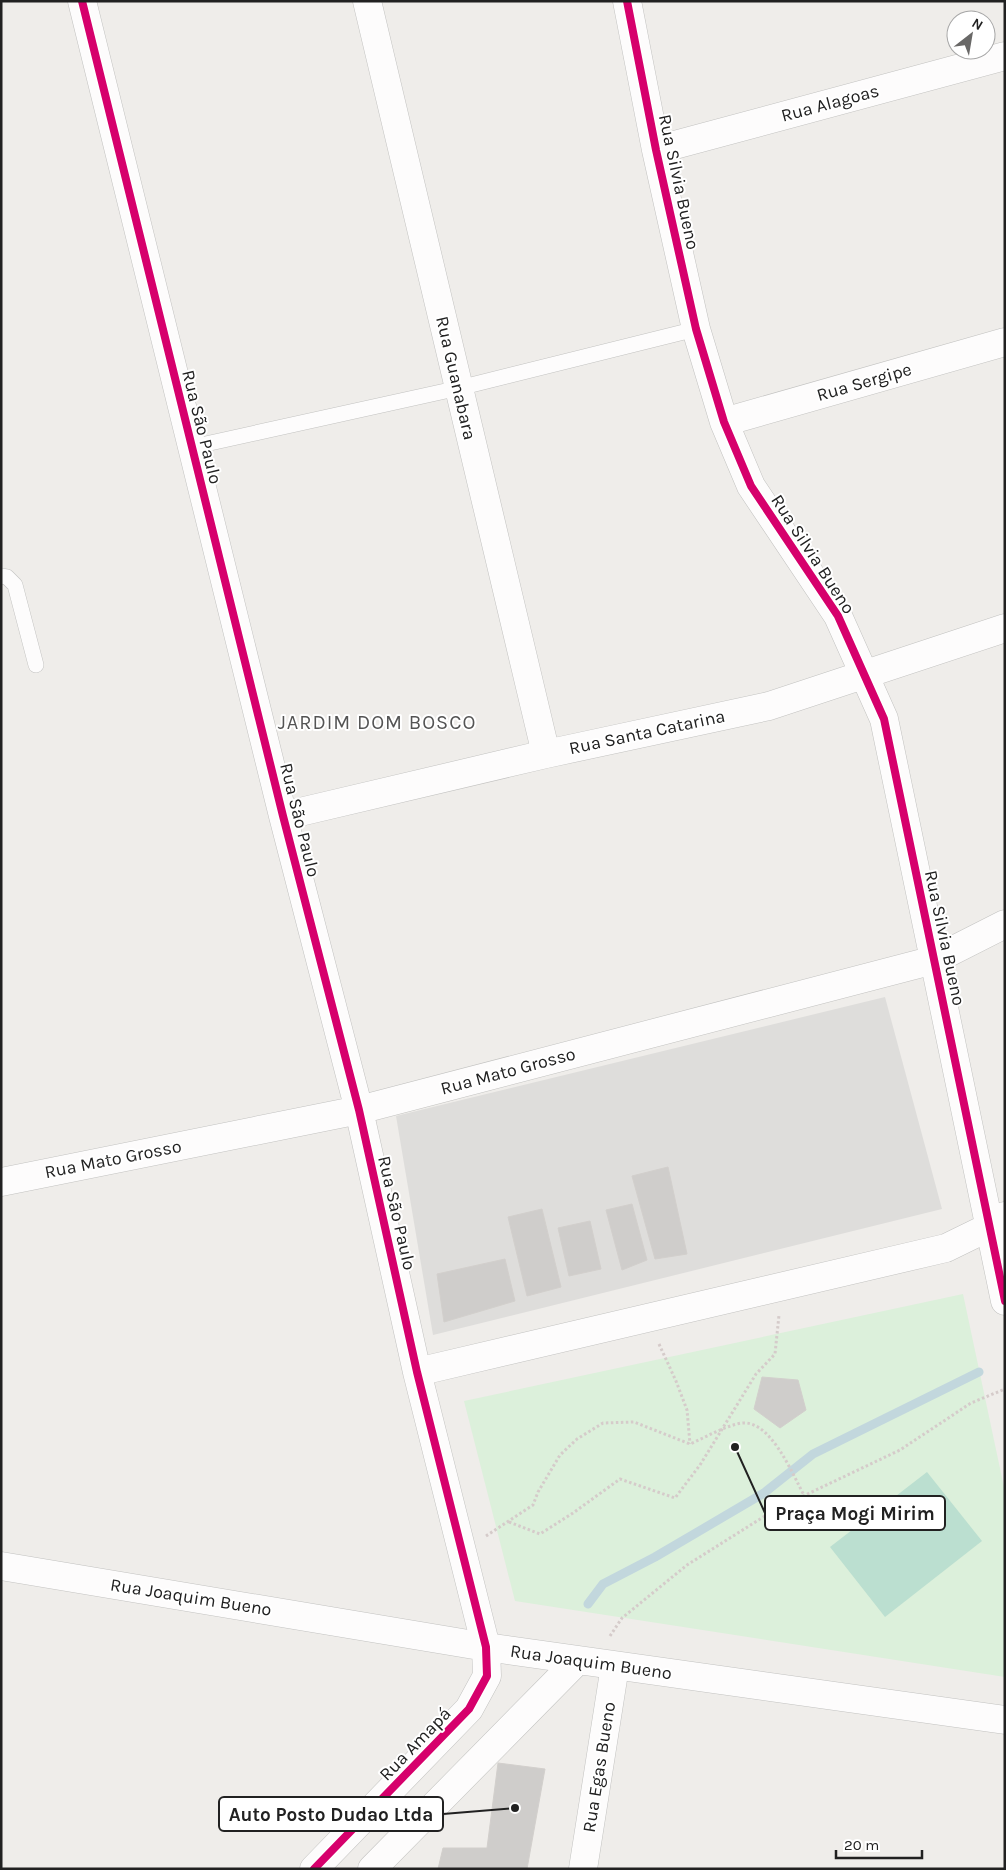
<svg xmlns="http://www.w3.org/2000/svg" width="1006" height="1870" viewBox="0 0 1006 1870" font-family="Karla,sans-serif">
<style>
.residential{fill:#dedddb}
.park{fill:#dcf0db}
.pitch{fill:#bbdfd0}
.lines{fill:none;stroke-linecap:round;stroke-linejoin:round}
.stream{stroke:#c2d7dd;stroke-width:9}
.building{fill:#cfcdcb;stroke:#d2cfcc}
.service-casing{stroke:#c2c2c0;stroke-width:16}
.minor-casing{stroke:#c2c2c0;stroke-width:29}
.tertiary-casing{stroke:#c2c2c0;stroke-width:29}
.path{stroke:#d5cbca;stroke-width:3;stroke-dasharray:2.5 2.5;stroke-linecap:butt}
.service{stroke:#fdfcfc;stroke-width:15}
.minor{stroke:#fdfcfc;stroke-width:28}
.tertiary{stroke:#fdfcfc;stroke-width:28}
.cycleway-casing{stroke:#fff;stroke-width:11}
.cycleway{stroke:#d6006c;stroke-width:8}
.labels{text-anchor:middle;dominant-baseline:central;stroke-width:4;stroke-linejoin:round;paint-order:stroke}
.street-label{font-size:18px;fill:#212121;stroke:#fff}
.quarter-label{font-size:20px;letter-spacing:1px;fill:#545454;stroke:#fff}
.leader{fill:none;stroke:#212121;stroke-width:2}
.callout-dot{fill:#212121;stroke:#fff;stroke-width:2}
.callout{fill:#fff;stroke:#212121;stroke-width:2}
.callout-label{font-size:19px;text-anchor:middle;font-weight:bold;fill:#212121}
</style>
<rect width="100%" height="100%" fill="#efedea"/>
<path class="residential" d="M 885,997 L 942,1209 L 433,1335 L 396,1116 Z"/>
<path class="park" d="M 963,1294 L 1005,1492 L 1005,1677 L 515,1601 L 464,1401 Z"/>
<path class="pitch" d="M 927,1472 L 982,1541 L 885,1617 L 830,1547 Z"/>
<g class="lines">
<path class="stream" d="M 588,1604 L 603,1584 L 655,1557 L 764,1493 L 813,1454 L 979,1372"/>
</g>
<path class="building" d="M 668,1167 L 687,1254 L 655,1259 L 632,1176 Z
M 632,1204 L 647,1260 L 622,1270 L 606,1210 Z
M 542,1209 L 561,1287 L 527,1296 L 508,1217 Z
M 590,1221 L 601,1269 L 569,1276 L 558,1228 Z
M 505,1259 L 515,1301 L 444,1322 L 437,1274 Z
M 762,1377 L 798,1380 L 806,1410 L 780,1428 L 754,1409 Z
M 498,1763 L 545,1769 L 527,1869 L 438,1869 L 443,1848 L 487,1848 Z"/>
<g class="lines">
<defs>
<path id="service" d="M 192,447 L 459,388 L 696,329
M 1,576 L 7,577 L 15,585 L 36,665"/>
<path id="minor" d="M 82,1 L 283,816 L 359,1110 L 417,1372 L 486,1647
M 367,1 L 546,754
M 627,1 L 656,150 L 696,329 L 724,422 L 751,486 L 838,616 L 884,719 L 1005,1301
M 656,150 L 1005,56
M 724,422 L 1005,342
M 283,816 L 546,754 L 769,706 L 1005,628
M 1,1182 L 359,1110 L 934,960 L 1005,924
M 417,1372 L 946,1248 L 989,1227 L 1004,1216
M 583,1869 L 615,1666"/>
<path id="tertiary" d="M 1,1566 L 486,1647 L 1005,1720
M 314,1869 L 469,1709 L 487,1676 L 486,1647
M 372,1869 L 578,1660"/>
</defs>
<use href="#service" class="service-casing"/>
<use href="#minor" class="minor-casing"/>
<use href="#tertiary" class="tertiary-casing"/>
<path class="path" d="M 659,1344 L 676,1381 L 687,1410 L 690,1444
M 509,1522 L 540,1534 L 573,1513 L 620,1479 L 675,1498 L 700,1465 L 756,1374 L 775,1354 L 779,1315
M 486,1536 L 533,1505 L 538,1492 L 560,1455 L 577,1439 L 603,1423 L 634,1422 L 690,1444 C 706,1437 721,1428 737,1424 C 769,1414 792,1474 804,1495
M 610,1636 L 622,1618 L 687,1565 L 776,1509 L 900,1450 L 971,1403 L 1005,1389"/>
<use href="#service" class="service"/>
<use href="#minor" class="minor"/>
<use href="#tertiary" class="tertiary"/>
<defs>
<path id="cycleway" d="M 82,1 L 283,816 L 359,1110 L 417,1372 L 486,1647 L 487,1676 L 469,1709 L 314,1869
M 627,1 L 656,150 L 696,329 L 724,422 L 751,486 L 838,616 L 884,719 L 1005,1301"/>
</defs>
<use href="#cycleway" class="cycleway-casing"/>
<use href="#cycleway" class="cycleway"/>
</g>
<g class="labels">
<g class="street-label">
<text transform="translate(830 103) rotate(-15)">Rua Alagoas</text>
<text transform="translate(679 182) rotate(78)">Rua Silvia Bueno</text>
<text transform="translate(456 378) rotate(77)">Rua Guanabara</text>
<text transform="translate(864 382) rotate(-16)">Rua Sergipe</text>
<text transform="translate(202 427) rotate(76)">Rua São Paulo</text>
<text transform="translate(813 554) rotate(57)">Rua Silvia Bueno</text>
<text transform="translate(647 732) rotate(-12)">Rua Santa Catarina</text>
<text transform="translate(300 820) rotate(76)">Rua São Paulo</text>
<text transform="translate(945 938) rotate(78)">Rua Silvia Bueno</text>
<text transform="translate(508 1071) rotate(-15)">Rua Mato Grosso</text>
<text transform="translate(113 1159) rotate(-11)">Rua Mato Grosso</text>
<text transform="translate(397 1213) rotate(77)">Rua São Paulo</text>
<text transform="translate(191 1597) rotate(9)">Rua Joaquim Bueno</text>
<text transform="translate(591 1662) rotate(8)">Rua Joaquim Bueno</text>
<text transform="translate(415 1744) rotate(-46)">Rua Amapá</text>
<text transform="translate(599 1767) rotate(-81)">Rua Egas Bueno</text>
</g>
<g class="quarter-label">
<text x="377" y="722">JARDIM DOM BOSCO</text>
</g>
</g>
<path class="leader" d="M735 1447L765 1513M515 1808L443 1814"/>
<g class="callout-dot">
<circle cx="735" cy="1447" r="5"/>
<circle cx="515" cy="1808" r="5"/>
</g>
<g class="callout">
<rect x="765" y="1496" width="180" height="34" rx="5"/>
<rect x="219" y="1797" width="224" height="34" rx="5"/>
</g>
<g class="callout-label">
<text x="855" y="1520">Praça Mogi Mirim</text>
<text x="331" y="1821">Auto Posto Dudao Ltda</text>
</g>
<rect width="1006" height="1870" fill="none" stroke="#212121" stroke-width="5"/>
<g transform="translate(971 35) rotate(31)"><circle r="24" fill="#ffffff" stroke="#a6a6a6"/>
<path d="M0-4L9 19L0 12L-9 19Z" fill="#696867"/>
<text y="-8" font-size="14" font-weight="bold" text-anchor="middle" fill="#212121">N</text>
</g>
<path d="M836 1850v8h86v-8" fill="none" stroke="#212121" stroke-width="2.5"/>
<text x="844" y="1850" font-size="15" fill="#212121" stroke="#ffffff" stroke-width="4" paint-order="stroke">20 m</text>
</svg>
